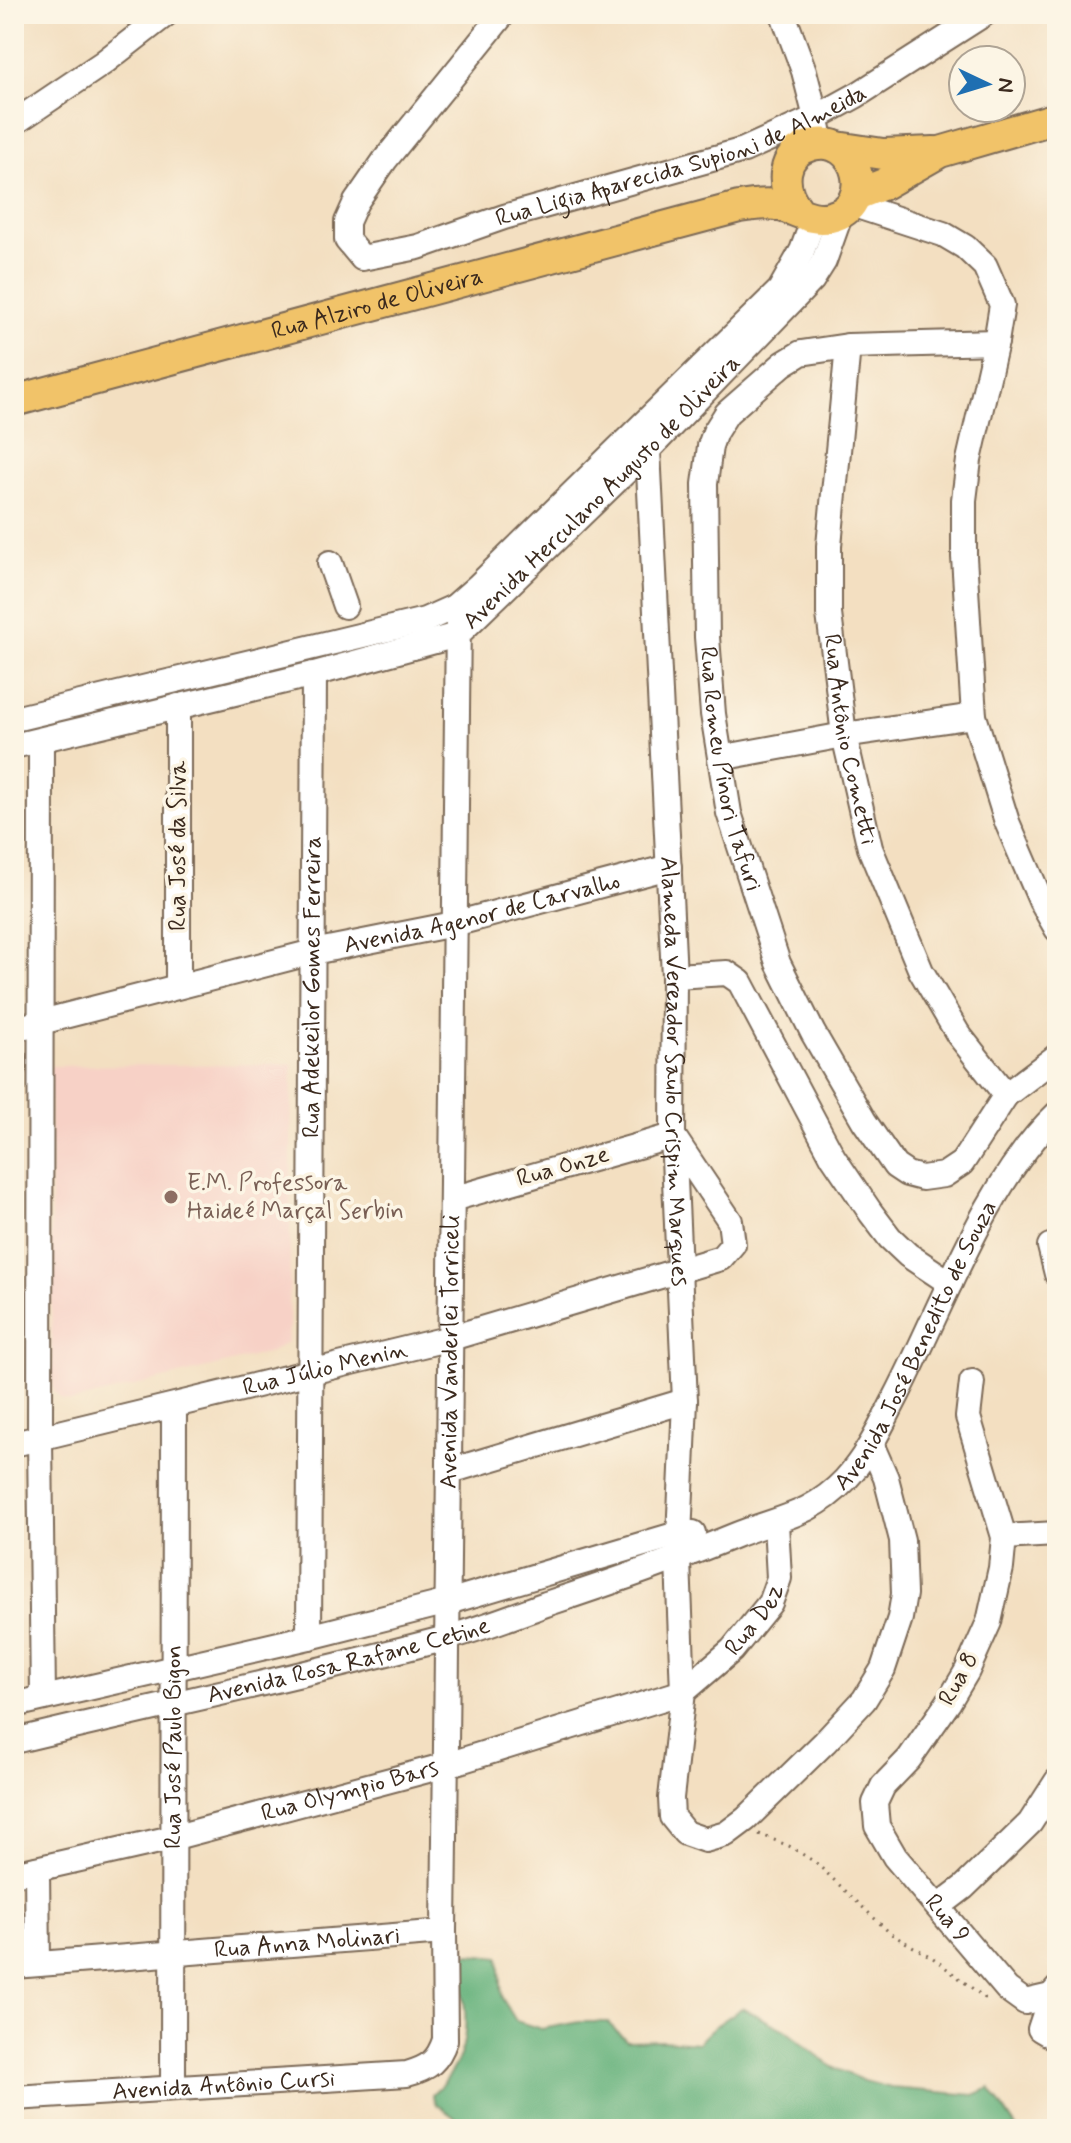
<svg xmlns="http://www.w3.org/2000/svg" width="1071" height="2143" viewBox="0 0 1071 2143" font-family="Mynerve,sans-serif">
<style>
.built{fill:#f7d1c6}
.forest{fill:#63b17a;stroke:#4f6e4c;stroke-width:2}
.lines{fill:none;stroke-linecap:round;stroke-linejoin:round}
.minor-casing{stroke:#7b6957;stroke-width:28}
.major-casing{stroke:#7b6957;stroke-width:34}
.path{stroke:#7b6957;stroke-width:3;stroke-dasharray:2 6;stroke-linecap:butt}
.minor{stroke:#fff;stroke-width:24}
.major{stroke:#f1c369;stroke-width:30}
.education-dot{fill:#8d6e63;stroke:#fcf5e5;stroke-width:3}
.labels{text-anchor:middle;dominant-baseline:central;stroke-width:7;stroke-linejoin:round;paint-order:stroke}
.street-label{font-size:24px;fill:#3b2a1e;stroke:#fcf5e5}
.education-label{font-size:24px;fill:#785e54;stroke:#fcf5e5;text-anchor:start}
</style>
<rect width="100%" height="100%" fill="#fcf5e5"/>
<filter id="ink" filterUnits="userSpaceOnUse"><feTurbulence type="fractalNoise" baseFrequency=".0125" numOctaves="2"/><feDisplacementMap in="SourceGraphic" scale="16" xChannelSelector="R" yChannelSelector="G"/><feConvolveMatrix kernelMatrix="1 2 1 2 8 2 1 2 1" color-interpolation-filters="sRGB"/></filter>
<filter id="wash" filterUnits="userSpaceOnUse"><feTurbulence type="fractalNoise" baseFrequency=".006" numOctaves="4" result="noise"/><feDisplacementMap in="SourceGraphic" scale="32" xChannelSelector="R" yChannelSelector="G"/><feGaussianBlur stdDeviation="1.8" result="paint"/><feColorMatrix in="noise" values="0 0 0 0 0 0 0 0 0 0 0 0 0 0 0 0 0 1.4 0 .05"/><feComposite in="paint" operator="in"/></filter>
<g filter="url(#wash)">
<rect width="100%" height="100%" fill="#f3dfc1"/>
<path class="built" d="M 292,1064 L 289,1329 L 287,1342 L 271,1352 L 71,1402 L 61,1399 L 54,1391 L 52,1378 L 50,1066 Z"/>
<path class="forest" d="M 469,1954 L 499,1957 L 502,1998 L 516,2021 L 541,2029 L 580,2022 L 607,2022 L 627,2041 L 662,2040 L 698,2043 L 714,2027 L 742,2008 L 785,2030 L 832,2067 L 864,2081 L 891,2088 L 974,2095 L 990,2088 L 1017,2129 L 471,2129 L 436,2104 L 432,2094 C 479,2053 465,2011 458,1956 Z"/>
</g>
<g filter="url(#ink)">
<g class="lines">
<defs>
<g id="minor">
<path id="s1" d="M 503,14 L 385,160 L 356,202 L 347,222 L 347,240 L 362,258 L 418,247 L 504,217 L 744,150 L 817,117 L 857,95 L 984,14"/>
<path d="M 783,14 L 804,71 L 819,129"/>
<path d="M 14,123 L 103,63 L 166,14"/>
<path d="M 851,204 L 943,234 L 965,247 L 985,266 L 1002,305 L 996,342 L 969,460 L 964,500 L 964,557 L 974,716 L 1007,822 L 1041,901 L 1057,929"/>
<path id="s2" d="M 996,342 L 848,346 L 801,353 L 783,364 L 727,413 L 715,432 L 710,446 L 705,484 L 707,637 L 713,714 L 729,813 L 778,963 L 813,1033 L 864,1121 L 895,1166 L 907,1174 L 922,1178 L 944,1175 L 962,1163 L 1006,1095 L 1057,1056"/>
<path id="s3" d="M 848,346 L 829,546 L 829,614 L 844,735 L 870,848 L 921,971 L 958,1034 L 1006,1095"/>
<path id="s4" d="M 648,450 L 674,976 L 673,1136 L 685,1401 L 678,1560 L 683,1692 L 671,1798 L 672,1817 L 685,1833 L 705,1840 L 726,1834 L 746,1819 L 825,1742 L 864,1700 L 883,1669 L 900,1618 L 904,1594 L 902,1540 L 886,1478 L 872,1446"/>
<path d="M 330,563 L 345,606"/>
<path d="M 14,719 L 425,620 L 454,607 L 478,586 L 780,290 L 802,251 L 814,218"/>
<path d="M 41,740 L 40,1438 L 43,1698"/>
<path id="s5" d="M 14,746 L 314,674 L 457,635 L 648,450 L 812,280 L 824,261 L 841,213"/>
<path d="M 720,758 L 844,735 L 974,716"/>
<path d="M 674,976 L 727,973 L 740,982 L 833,1157 L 871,1213 L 890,1238 L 908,1255 L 950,1283"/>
<path d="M 178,985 L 178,706"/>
<path id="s6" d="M 14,1029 L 313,952 L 454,924 L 669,867"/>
<path d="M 1050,1246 L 1057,1274"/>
<path id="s7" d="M 972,1382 L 968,1417 L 1004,1537 L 1001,1568 L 989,1622 L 967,1671 L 948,1703 L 909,1759 L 883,1786 L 875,1803 L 877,1826 L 895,1857 L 1007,1989 L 1025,2002 L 1051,1996"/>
<path id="s8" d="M 14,1444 L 451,1338 L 721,1258 L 733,1244 L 730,1221 L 673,1136 L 452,1199"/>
<path d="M 450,1471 L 685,1401"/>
<path d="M 1004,1537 L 1057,1534"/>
<path id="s9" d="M 309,1637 L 314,674"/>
<path d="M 14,1705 L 309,1637 L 448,1602 L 681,1533 L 693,1533"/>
<path id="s10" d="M 14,1741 C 158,1706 304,1676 446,1638 C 480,1629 513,1616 546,1604 C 610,1583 673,1561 736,1535 C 778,1518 811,1516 845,1480 C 868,1455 881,1426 896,1397 C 941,1310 986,1181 1057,1114"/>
<path d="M 37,1869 L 38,1964"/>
<path id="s11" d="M 14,1874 L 172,1838 L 447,1765 L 683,1692 L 732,1650 L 770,1603 L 779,1578 L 776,1523"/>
<path d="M 939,1906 L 964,1887 L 1030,1823 L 1057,1781"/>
<path id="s12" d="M 14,1966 L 444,1932"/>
<path d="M 1057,1989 L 1051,1996 L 1040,2029 L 1057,2039"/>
<path id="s13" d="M 173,2087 L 174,1406"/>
<path id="s14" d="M 14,2098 L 407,2074 C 429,2068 438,2061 445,2040 L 444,1932 L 458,618 L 454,607"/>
</g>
<g id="major">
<path d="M 837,147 L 883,154 L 934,152"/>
<path d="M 856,195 L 884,184 L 940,152 L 1057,118"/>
<path id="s15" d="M 14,401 L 739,207 C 751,205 764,203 776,205 C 794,208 811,222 830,217 C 877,207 859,133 812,145 C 780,153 780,188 797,209"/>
</g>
</defs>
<use href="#minor" class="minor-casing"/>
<use href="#major" class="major-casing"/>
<path class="path" d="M 759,1834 L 789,1846 L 815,1862 L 891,1934 L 933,1958 L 990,2002"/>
<use href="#minor" class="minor"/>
<use href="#major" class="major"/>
</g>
</g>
<circle class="education-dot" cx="171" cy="1197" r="8"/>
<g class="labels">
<g class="street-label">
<text stroke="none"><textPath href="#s1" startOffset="638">Rua Ligia Aparecida Supioni de Almeida</textPath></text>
<text stroke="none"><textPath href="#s15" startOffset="376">Rua Alziro de Oliveira</textPath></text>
<text stroke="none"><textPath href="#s5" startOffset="660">Avenida Herculano Augusto de Oliveira</textPath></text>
<text stroke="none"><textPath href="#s3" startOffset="396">Rua Antônio Cometti</textPath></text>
<text stroke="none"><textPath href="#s2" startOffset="654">Rua Romeu Pinori Tafuri</textPath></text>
<text transform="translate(178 846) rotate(-90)">Rua José da Silva</text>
<text stroke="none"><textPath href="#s6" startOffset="482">Avenida Agenor de Carvalho</textPath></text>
<text stroke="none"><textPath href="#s9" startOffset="650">Rua Adekeilor Gomes Ferreira</textPath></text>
<text stroke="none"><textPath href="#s4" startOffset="622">Alameda Vereador Saulo Crispim Marques</textPath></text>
<text transform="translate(563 1167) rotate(-16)">Rua Onze</text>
<text stroke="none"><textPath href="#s10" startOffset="1028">Avenida José Benedito de Souza</textPath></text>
<text stroke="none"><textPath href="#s14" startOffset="1136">Avenida Vanderlei Torriceli</textPath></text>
<text stroke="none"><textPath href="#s8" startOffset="320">Rua Júlio Menin</textPath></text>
<text stroke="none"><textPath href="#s11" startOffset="796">Rua Dez</textPath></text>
<text stroke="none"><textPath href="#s10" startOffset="344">Avenida Rosa Rafane Cetine</textPath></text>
<text transform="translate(959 1679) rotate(-61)">Rua 8</text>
<text stroke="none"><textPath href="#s13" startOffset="340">Rua José Paulo Bigon</textPath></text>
<text stroke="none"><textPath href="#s11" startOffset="346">Rua Olympio Bars</textPath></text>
<text stroke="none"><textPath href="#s7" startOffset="602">Rua 9</textPath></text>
<text stroke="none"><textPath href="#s12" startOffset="294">Rua Anna Molinari</textPath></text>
<text stroke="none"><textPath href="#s14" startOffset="210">Avenida Antônio Cursi</textPath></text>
</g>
<g class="education-label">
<text x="187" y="1183">E.M. Professora<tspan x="187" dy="28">Haideé Marçal Serbin</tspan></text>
</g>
</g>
<rect width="1071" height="2143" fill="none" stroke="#fcf5e5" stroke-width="48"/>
<g transform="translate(987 84) rotate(94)"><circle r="38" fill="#fcf5e5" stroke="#afa495" stroke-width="2"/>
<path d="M0-6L14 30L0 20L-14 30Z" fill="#1f6fb2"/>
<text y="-12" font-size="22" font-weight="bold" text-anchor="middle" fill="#3b2a1e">N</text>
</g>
</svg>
